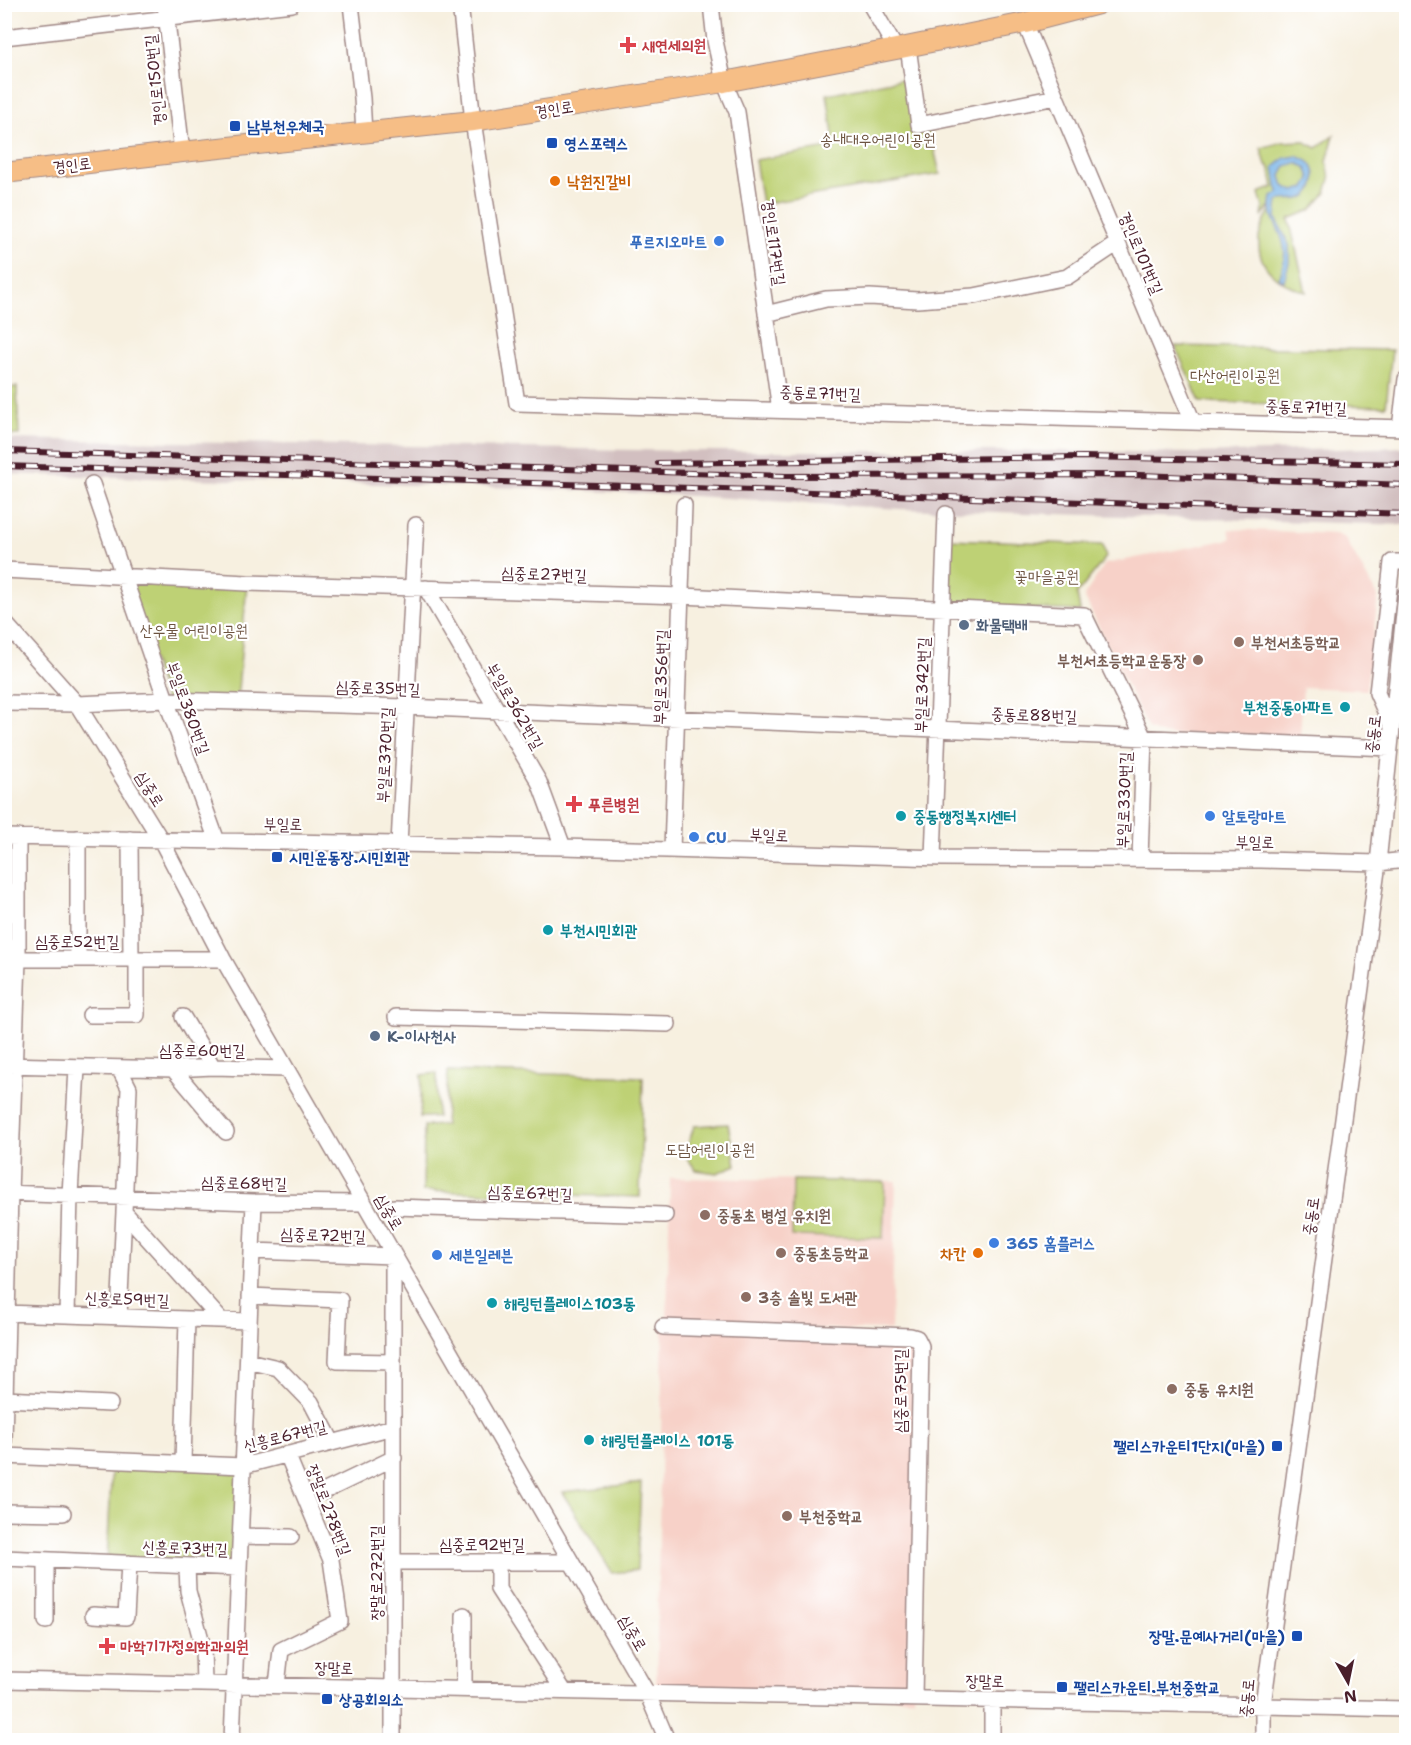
<svg xmlns="http://www.w3.org/2000/svg" width="1411" height="1745" viewBox="0 0 1411 1745" font-family="'Shantell Sans','Poor Story',sans-serif">
<style>
.built{fill:#f7d1c8}
.industrial{fill:#d2bfc0}
.green{fill:#bed174;stroke:#847850;stroke-width:1.5}
.water{fill:#75b2e7;stroke:#606889;stroke-width:1.5;fill-rule:evenodd}
.lines{fill:none;stroke-linecap:round;stroke-linejoin:round}
.minor-casing{stroke:#a08886;stroke-width:18}
.major-casing{stroke:#a08886;stroke-width:22}
.minor{stroke:#fff;stroke-width:15}
.major{stroke:#f6be86;stroke-width:20}
.rail-casing{stroke:#4a1f2b;stroke-width:6}
.rail{stroke:#fff;stroke-width:4;stroke-dasharray:11;stroke-linecap:butt}
.health-dot{fill:#e0444e;stroke:#fff;stroke-width:2}
.transit-dot{fill:#1a4fb4;stroke:#fff;stroke-width:2}
.food-dot{fill:#e8710a;stroke:#fff;stroke-width:2}
.shop-dot{fill:#3f7fe0;stroke:#fff;stroke-width:2}
.service-dot{fill:#5c6f8a;stroke:#fff;stroke-width:2}
.education-dot{fill:#8d6e63;stroke:#fff;stroke-width:2}
.culture-dot{fill:#0f9aa8;stroke:#fff;stroke-width:2}
.labels{text-anchor:middle;dominant-baseline:central;stroke-width:4.5;stroke-linejoin:round;paint-order:stroke}
.health-label{font-size:16px;font-weight:bold;fill:#be3a42;stroke:#fff;text-anchor:start}
.street-label{font-size:16px;fill:#4a1f2b;stroke:#fff}
.transit-label{font-size:16px;font-weight:bold;fill:#164399;stroke:#fff;text-anchor:start}
.park-label{font-size:16px;fill:#6d5441;stroke:#fff}
.food-label{font-size:16px;font-weight:bold;fill:#c56008;stroke:#fff;text-anchor:start}
.shop-label{font-size:16px;font-weight:bold;fill:#366cbe;stroke:#fff;text-anchor:start}
.service-label{font-size:16px;font-weight:bold;fill:#4e5e75;stroke:#fff;text-anchor:start}
.education-label{font-size:16px;font-weight:bold;fill:#785e54;stroke:#fff;text-anchor:start}
.culture-label{font-size:16px;font-weight:bold;fill:#0d838f;stroke:#fff;text-anchor:start}
</style>
<rect width="100%" height="100%" fill="#fff"/>
<filter id="ink" filterUnits="userSpaceOnUse"><feTurbulence type="fractalNoise" baseFrequency=".0167" numOctaves="2"/><feDisplacementMap in="SourceGraphic" scale="12" xChannelSelector="R" yChannelSelector="G"/><feConvolveMatrix kernelMatrix="1 2 1 2 8 2 1 2 1" color-interpolation-filters="sRGB"/></filter>
<filter id="wash" filterUnits="userSpaceOnUse"><feTurbulence type="fractalNoise" baseFrequency=".008" numOctaves="4" result="noise"/><feDisplacementMap in="SourceGraphic" scale="24" xChannelSelector="R" yChannelSelector="G"/><feGaussianBlur stdDeviation="1.35" result="paint"/><feColorMatrix in="noise" values="0 0 0 0 0 0 0 0 0 0 0 0 0 0 0 0 0 1.4 0 .05"/><feComposite in="paint" operator="in"/></filter>
<g filter="url(#wash)">
<rect width="100%" height="100%" fill="#f7f0e0"/>
<path class="built" d="M 1229,529 L 1336,534 L 1345,538 L 1378,597 L 1366,690 L 1303,687 L 1300,738 L 1160,734 L 1148,729 L 1084,596 L 1105,564 L 1231,539 Z
M 670,1178 L 896,1181 L 891,1330 L 667,1325 Z
M 663,1327 L 917,1338 L 914,1698 L 656,1693 Z"/>
<path class="industrial" d="M 5,439 L 696,451 L 1065,451 L 1198,453 L 1406,447 L 1406,525 L 900,509 L 695,496 L 525,488 L 5,474 Z"/>
<path class="green" d="M 912,77 L 919,124 L 928,123 L 940,174 L 762,204 L 755,160 L 835,147 L 827,94 Z
M 1334,135 L 1327,161 L 1330,179 L 1326,193 L 1311,210 L 1289,219 L 1306,292 C 1279,284 1256,268 1259,237 C 1261,226 1273,204 1278,194 L 1262,217 L 1263,208 L 1259,193 L 1274,187 L 1269,166 L 1266,165 L 1261,148 L 1283,142 L 1303,141 L 1317,148 Z
M 1175,346 L 1392,350 L 1386,406 L 1200,402 Z
M 17,387 L 19,435 L 5,435 L 5,388 Z
M 949,539 L 1103,545 L 1106,557 L 1077,594 L 1080,611 L 946,605 Z
M 123,575 L 247,583 L 237,702 L 166,700 Z
M 448,1071 L 643,1077 L 640,1197 L 423,1191 L 424,1126 L 445,1125 Z
M 437,1073 L 437,1117 L 420,1117 L 422,1075 Z
M 728,1124 L 736,1165 L 717,1173 L 696,1170 L 685,1155 L 694,1126 Z
M 793,1180 L 885,1182 L 883,1238 L 792,1236 Z
M 112,1460 L 243,1466 L 239,1568 L 107,1562 Z
M 641,1483 L 637,1570 L 612,1573 L 562,1492 Z"/>
<path class="water" d="M 1297,156 C 1301,158 1307,160 1310,163 C 1319,174 1316,192 1303,198 C 1295,201 1286,198 1278,201 L 1276,218 L 1289,245 L 1289,263 L 1284,281 L 1279,279 C 1283,268 1286,258 1284,247 C 1281,226 1267,220 1272,197 L 1278,193 L 1274,167 L 1285,158 ZM 1296,163 L 1306,167 L 1310,178 L 1305,188 L 1294,191 L 1284,186 L 1281,176 L 1286,166 Z"/>
</g>
<g filter="url(#ink)">
<g class="lines">
<defs>
<path id="minor" d="M 165,4 L 182,152
M 351,4 L 362,98 L 364,133
M 460,4 L 473,121 L 517,403 L 1406,428
M 711,4 L 715,41 L 724,82 L 737,112 L 780,410
M 870,4 L 896,49
M 1025,23 L 1193,422
M 4,37 L 292,4
M 908,47 L 919,125 L 1056,97
M 766,314 L 826,299 L 870,297 L 917,300 L 974,296 L 1067,277 L 1118,243
M 1400,428 L 1406,379
M 92,484 L 166,700 L 217,841
M 4,570 L 247,583 L 682,596 L 1084,615 L 1144,738 L 1140,859
M 426,588 L 539,782 L 563,847
M 4,622 L 77,704 L 161,840 L 223,959 L 647,1693 L 667,1740
M 4,703 L 77,704 L 166,700 L 237,702 L 406,707 L 1390,748
M 1392,727 L 1377,693 L 1392,562 L 1406,562
M 4,837 L 563,847 L 942,858 L 1261,860 L 1378,863 L 1406,860
M 130,839 L 131,959
M 399,844 L 416,525
M 672,850 L 684,505
M 933,857 L 946,514
M 4,959 L 223,959
M 78,959 L 78,838
M 90,1015 L 137,1015 L 137,959
M 183,1017 L 213,1067
M 396,1017 L 668,1024
M 4,1065 L 173,1069 L 213,1067 L 286,1069
M 119,1068 L 129,1088 L 124,1212 L 221,1320
M 173,1069 L 226,1132
M 4,1193 L 254,1202 L 363,1203
M 394,1207 L 665,1215
M 252,1251 L 393,1256 L 393,1740
M 250,1296 L 340,1300 L 337,1361 L 393,1362
M 4,1313 L 249,1321
M 67,1315 L 70,1195 L 77,1068
M 119,1317 L 124,1212
M 663,1327 L 910,1336 L 917,1338 L 921,1346 L 914,1698
M 248,1361 L 278,1368 L 311,1402 L 332,1442
M 5,1399 L 110,1404
M 4,1442 L 10,1193 L 18,959 L 18,837
M 4,1456 L 243,1466 L 393,1427
M 183,1463 L 187,1319
M 323,1492 L 394,1458
M 4,1512 L 63,1513
M 240,1536 L 291,1537
M 4,1558 L 239,1568
M 46,1560 L 46,1621
M 394,1562 L 571,1562
M 498,1562 L 498,1589 L 564,1691
M 187,1566 L 188,1591 L 203,1647 L 204,1684
M 93,1615 L 126,1617 L 129,1563
M 4,1680 L 1406,1709
M 277,1685 L 281,1650 L 340,1621 L 331,1560 L 287,1454
M 464,1689 L 464,1615
M 232,1740 L 254,1202
M 992,1740 L 992,1700
M 1263,1740 L 1263,1705 L 1378,863 L 1406,594"/>
<path id="major" d="M 4,173 L 182,152 L 473,121 L 724,82 L 896,49 L 1025,23 L 1098,4"/>
</defs>
<use href="#minor" class="minor-casing"/>
<use href="#major" class="major-casing"/>
<use href="#minor" class="minor"/>
<use href="#major" class="major"/>
<defs>
<path id="rail" d="M 4,451 L 785,476 L 1140,475 L 1406,485
M 658,463 L 1084,457 L 1406,464
M 4,466 L 785,491 L 1406,514"/>
</defs>
<use href="#rail" class="rail-casing"/>
<use href="#rail" class="rail"/>
</g>
</g>
<g class="health-dot">
<path d="M625 36h6v6h6v6h-6v6h-6v-6h-6v-6h6z"/>
<path d="M571 795h6v6h6v6h-6v6h-6v-6h-6v-6h6z"/>
<path d="M104 1637h6v6h6v6h-6v6h-6v-6h-6v-6h6z"/>
</g>
<g class="transit-dot">
<rect x="229" y="120" width="12" height="12" rx="3"/>
<rect x="546" y="137" width="12" height="12" rx="3"/>
<rect x="271" y="851" width="12" height="12" rx="3"/>
<rect x="1271" y="1440" width="12" height="12" rx="3"/>
<rect x="1291" y="1630" width="12" height="12" rx="3"/>
<rect x="1056" y="1681" width="12" height="12" rx="3"/>
<rect x="321" y="1693" width="12" height="12" rx="3"/>
</g>
<g class="food-dot">
<circle cx="555" cy="181" r="6"/>
<circle cx="978" cy="1253" r="6"/>
</g>
<g class="shop-dot">
<circle cx="719" cy="241" r="6"/>
<circle cx="1210" cy="816" r="6"/>
<circle cx="694" cy="837" r="6"/>
<circle cx="994" cy="1243" r="6"/>
<circle cx="437" cy="1255" r="6"/>
</g>
<g class="service-dot">
<circle cx="964" cy="625" r="6"/>
<circle cx="375" cy="1036" r="6"/>
</g>
<g class="education-dot">
<circle cx="1239" cy="642" r="6"/>
<circle cx="1198" cy="660" r="6"/>
<circle cx="705" cy="1215" r="6"/>
<circle cx="781" cy="1253" r="6"/>
<circle cx="746" cy="1297" r="6"/>
<circle cx="1172" cy="1389" r="6"/>
<circle cx="787" cy="1516" r="6"/>
</g>
<g class="culture-dot">
<circle cx="1345" cy="707" r="6"/>
<circle cx="901" cy="816" r="6"/>
<circle cx="548" cy="930" r="6"/>
<circle cx="492" cy="1303" r="6"/>
<circle cx="589" cy="1440" r="6"/>
</g>
<g class="labels">
<g class="health-label">
<text x="642" y="45">새연세의원</text>
<text x="588" y="804">푸른병원</text>
<text x="120" y="1646">마학기가정의학과의원</text>
</g>
<g class="street-label">
<text transform="translate(155 80) rotate(-96)">경인로150번길</text>
<text transform="translate(554 109) rotate(-9)">경인로</text>
<text transform="translate(72 165) rotate(-7)">경인로</text>
<text transform="translate(774 242) rotate(82)">경인로117번길</text>
<text transform="translate(1141 253) rotate(67)">경인로101번길</text>
<text transform="translate(820 393) rotate(2)">중동로71번길</text>
<text transform="translate(1306 407) rotate(2)">중동로71번길</text>
<text transform="translate(544 574) rotate(2)">심중로27번길</text>
<text transform="translate(661 677) rotate(-88)">부일로356번길</text>
<text transform="translate(922 685) rotate(-88)">부일로342번길</text>
<text transform="translate(378 688) rotate(2)">심중로35번길</text>
<text transform="translate(515 706) rotate(60)">부일로362번길</text>
<text transform="translate(188 708) rotate(70)">부일로380번길</text>
<text transform="translate(1034 715) rotate(2)">중동로88번길</text>
<text transform="translate(1373 734) rotate(-84)">중동로</text>
<text transform="translate(385 755) rotate(-87)">부일로370번길</text>
<text transform="translate(150 789) rotate(58)">심중로</text>
<text transform="translate(1124 800) rotate(-88)">부일로330번길</text>
<text transform="translate(283 824) rotate(1)">부일로</text>
<text transform="translate(769 835) rotate(2)">부일로</text>
<text transform="translate(1255 842) rotate(1)">부일로</text>
<text x="77" y="941">심중로52번길</text>
<text x="202" y="1050">심중로60번길</text>
<text transform="translate(244 1183) rotate(1)">심중로68번길</text>
<text transform="translate(530 1193) rotate(2)">심중로67번길</text>
<text transform="translate(389 1212) rotate(60)">심중로</text>
<text transform="translate(1311 1216) rotate(-82)">중동로</text>
<text transform="translate(323 1235) rotate(2)">심중로72번길</text>
<text transform="translate(127 1299) rotate(2)">신흥로59번길</text>
<text transform="translate(900 1391) rotate(-90)">심중로75번길</text>
<text transform="translate(285 1436) rotate(-14)">신흥로67번길</text>
<text transform="translate(329 1510) rotate(69)">장말로278번길</text>
<text x="482" y="1544">심중로92번길</text>
<text transform="translate(185 1548) rotate(2)">신흥로73번길</text>
<text transform="translate(376 1573) rotate(-90)">장말로272번길</text>
<text transform="translate(633 1633) rotate(60)">심중로</text>
<text transform="translate(334 1668) rotate(1)">장말로</text>
<text transform="translate(985 1681) rotate(1)">장말로</text>
<text transform="translate(1247 1698) rotate(-85)">중동로</text>
</g>
<g class="transit-label">
<text x="247" y="126">남부천우체국</text>
<text x="564" y="143">영스포렉스</text>
<text x="289" y="857">시민운동장.시민회관</text>
<text x="1265" y="1446" text-anchor="end">팰리스카운티1단지(마을)</text>
<text x="1285" y="1636" text-anchor="end">장말.문예사거리(마을)</text>
<text x="1074" y="1687">팰리스카운티.부천중학교</text>
<text x="339" y="1699">상공회의소</text>
</g>
<g class="park-label">
<text x="878" y="139">송내대우어린이공원</text>
<text x="1235" y="375">다산어린이공원</text>
<text x="1047" y="576">꽃마을공원</text>
<text x="194" y="630">산우물 어린이공원</text>
<text x="710" y="1149">도담어린이공원</text>
</g>
<g class="food-label">
<text x="567" y="181">낙원진갈비</text>
<text x="966" y="1253" text-anchor="end">차칸</text>
</g>
<g class="shop-label">
<text x="707" y="241" text-anchor="end">푸르지오마트</text>
<text x="1222" y="816">알토랑마트</text>
<text x="706" y="837">CU</text>
<text x="1006" y="1243">365 홈플러스</text>
<text x="449" y="1255">세븐일레븐</text>
</g>
<g class="service-label">
<text x="976" y="625">화물택배</text>
<text x="387" y="1036">K-이사천사</text>
</g>
<g class="education-label">
<text x="1251" y="642">부천서초등학교</text>
<text x="1186" y="660" text-anchor="end">부천서초등학교운동장</text>
<text x="717" y="1215">중동초 병설 유치원</text>
<text x="793" y="1253">중동초등학교</text>
<text x="758" y="1297">3층 솔빛 도서관</text>
<text x="1184" y="1389">중동 유치원</text>
<text x="799" y="1516">부천중학교</text>
</g>
<g class="culture-label">
<text x="1333" y="707" text-anchor="end">부천중동아파트</text>
<text x="913" y="816">중동행정복지센터</text>
<text x="560" y="930">부천시민회관</text>
<text x="504" y="1303">해링턴플레이스103동</text>
<text x="601" y="1440">해링턴플레이스 101동</text>
</g>
</g>
<rect width="1411" height="1745" fill="none" stroke="#fff" stroke-width="24"/>
<g transform="translate(1348 1682) rotate(171)" stroke="#ffffff" stroke-width="4.5" paint-order="stroke">
<path d="M0-4.5L10 22L0 15L-10 22Z" fill="#4a1f2b"/>
<text y="-9" font-size="16" font-weight="bold" text-anchor="middle" fill="#4a1f2b">N</text>
</g>
</svg>
